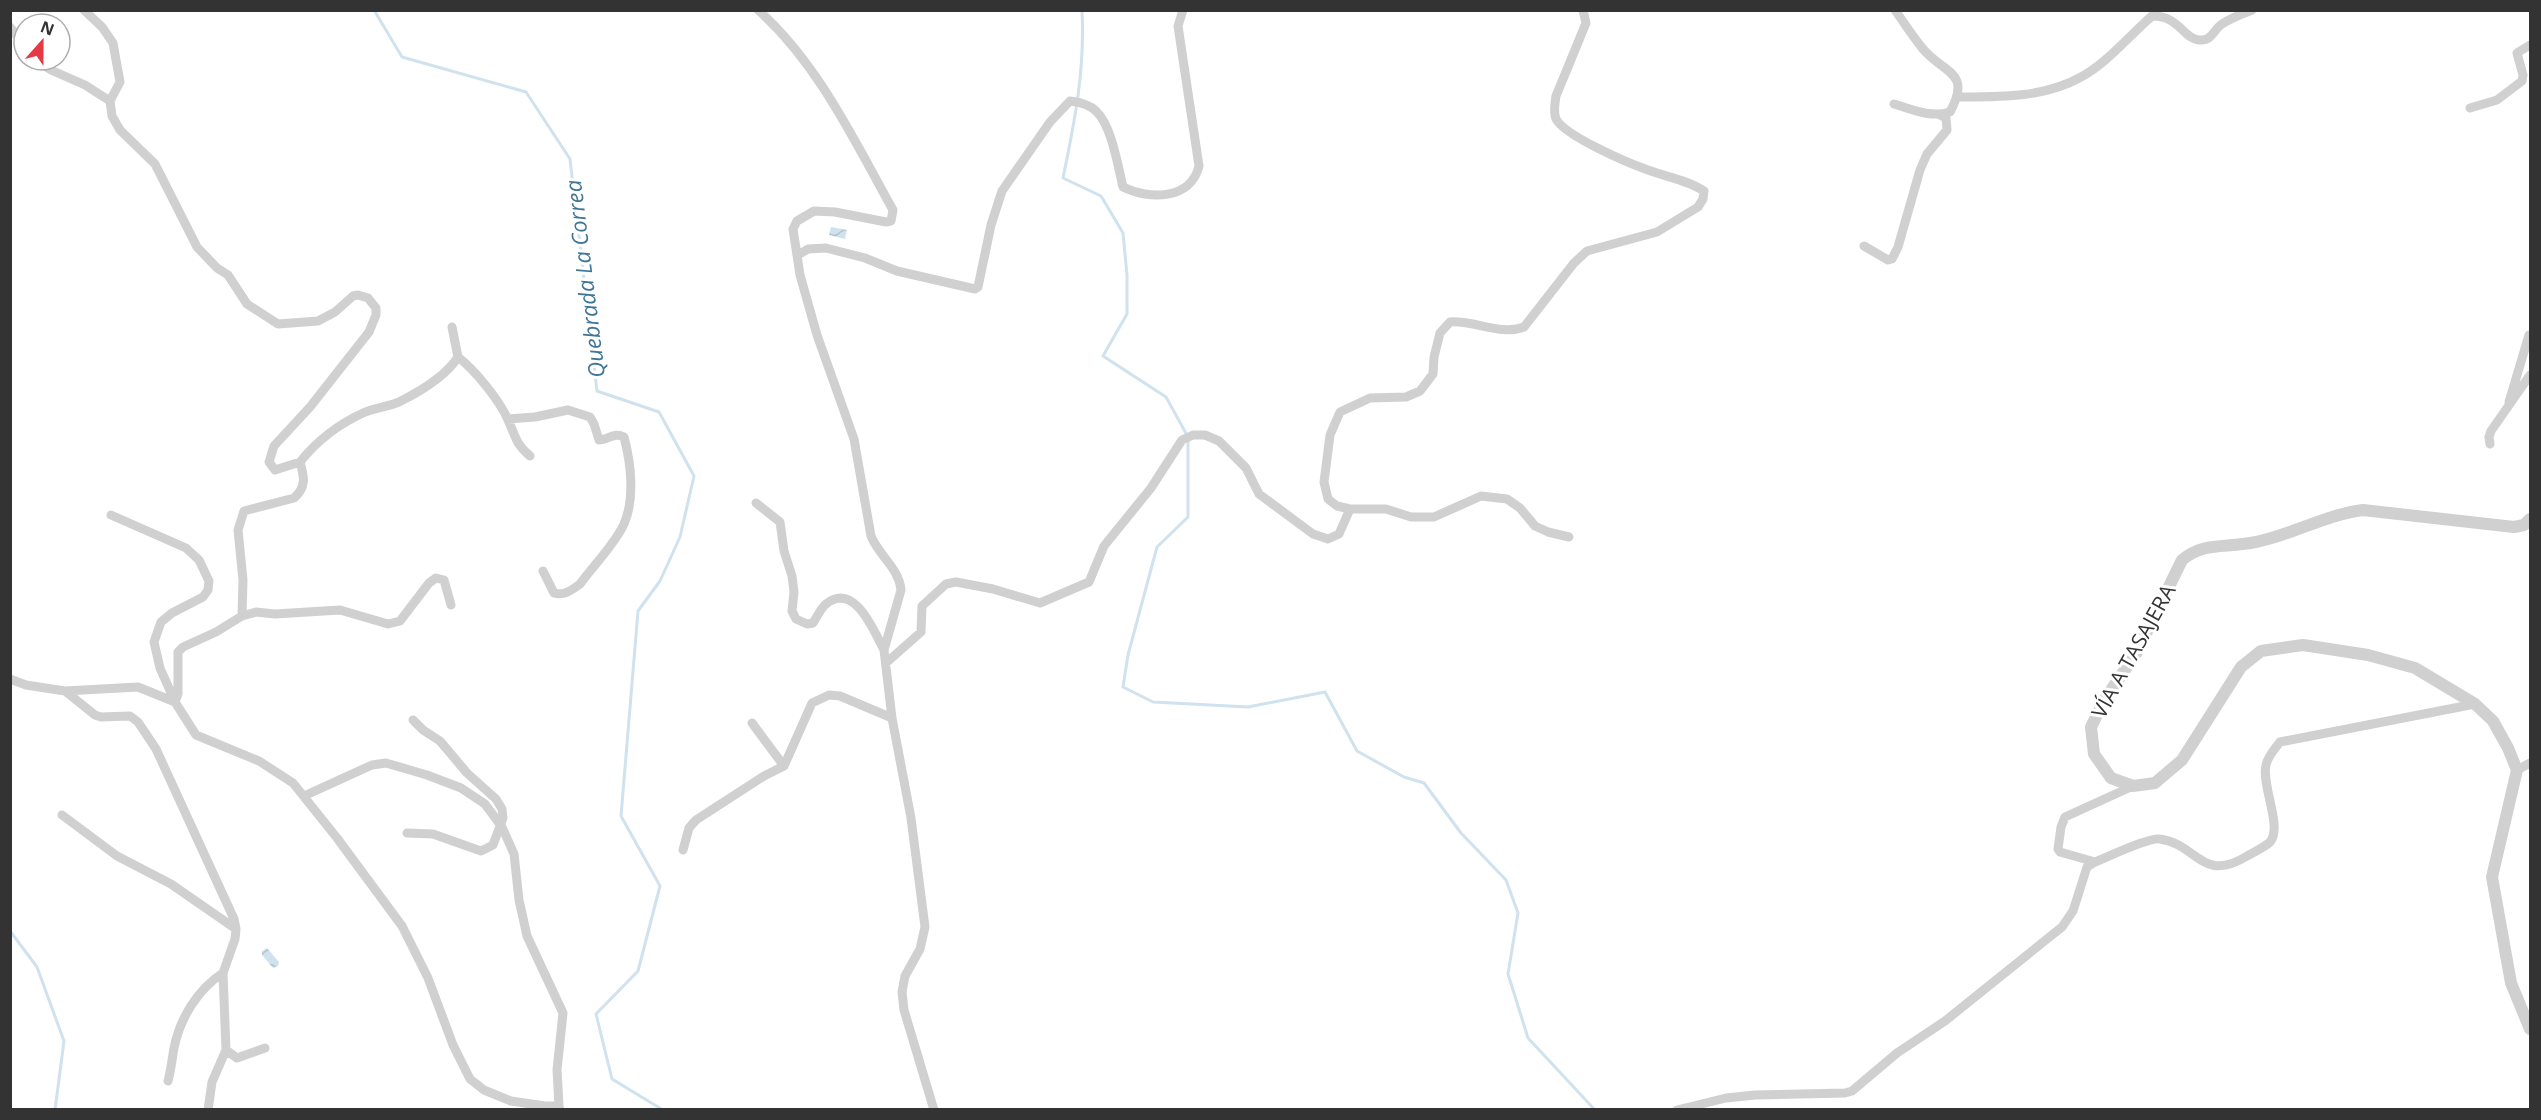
<svg xmlns="http://www.w3.org/2000/svg" width="2541" height="1120" viewBox="0 0 2541 1120" font-family="'Open Sans',sans-serif">
<style>
.water{fill:url(#water-waves)}
.lines{fill:none;stroke-linecap:round;stroke-linejoin:round}
.stream{stroke:#cfe2ee;stroke-width:3}
.minor{stroke:#d0d0d0;stroke-width:9}
.tertiary{stroke:#d0d0d0;stroke-width:12}
.labels{text-anchor:middle;dominant-baseline:central;stroke-width:6;stroke-linejoin:round;paint-order:stroke}
.street-label{font-size:21px;fill:#333;stroke:#fff}
.water-label{font-size:22px;font-style:italic;fill:#3f7597;stroke:#fff}
</style>
<defs>
<pattern id="water-waves" width="16" height="10" patternUnits="userSpaceOnUse" patternTransform="scale(1.5)"><rect width="16" height="10" fill="#cfe2ee"/><path d="M0 5q4-4 8 0t8 0" fill="none" stroke="#b2c2cd"/></pattern>
</defs>
<rect width="100%" height="100%" fill="#fff"/>
<path class="water" d="M 831,227 L 847,230 L 845,239 L 829,235 Z
M 267,948 L 279,962 L 278,966 L 273,968 L 262,955 L 262,951 Z"/>
<g class="lines">
<path class="stream" d="M 374,10 L 402,57 L 526,92 L 570,159 L 597,391 L 659,412 L 694,476 L 680,537 L 660,581 L 638,611 L 621,816 L 660,886 L 638,971 L 596,1014 L 612,1079 L 663,1110
M 1082,10 C 1085,70 1075,120 1063,178 L 1101,196 L 1123,233 L 1127,275 L 1127,314 L 1103,356 L 1166,397 L 1188,437 L 1188,517 L 1157,547 L 1128,655 L 1123,687 L 1153,702 L 1248,707 L 1325,692 L 1357,751 L 1404,777 L 1424,783 L 1461,833 L 1506,880 L 1518,913 L 1508,974 L 1528,1038 L 1595,1110
M 10,931 L 37,967 L 64,1041 L 55,1110"/>
<path class="minor" d="M 84,10 L 102,27 L 113,43 L 120,82 L 110,101
M 758,10 C 818,63 855,142 893,210 L 891,221 L 886,222 L 835,212 L 814,211 L 797,221 L 793,229 L 800,275 L 817,335 L 854,439 L 871,536 C 879,556 899,568 901,590 L 884,650 L 892,718 L 911,818 L 925,927 L 920,949 L 905,976 L 902,992 L 904,1010 L 934,1110
M 10,27 L 24,45
M 36,60 L 51,70 L 85,85 L 110,101 L 112,116 L 120,130 L 155,164 L 197,247 L 217,268 L 228,275 L 247,304 L 278,324 L 318,321 L 335,312 L 353,296 L 358,295 L 368,298 L 376,308 L 376,315 L 369,332 L 310,407 L 274,446 L 269,462 L 275,470 L 300,462 C 304,476 307,487 294,498 L 244,511 L 238,530 L 243,580 L 242,616 L 216,632 L 183,647 L 178,652 L 178,694 L 175,702
M 1958,97 C 1999,97 2044,98 2081,77 C 2106,64 2130,35 2152,16 C 2179,15 2184,40 2200,40 C 2212,41 2214,29 2222,24 C 2231,18 2242,14 2252,10
M 1894,104 C 1913,110 1931,118 1950,112 C 1972,71 1944,74 1923,49 C 1913,37 1904,23 1895,10
M 2470,108 L 2497,100 L 2522,81 L 2523,75 L 2517,53 L 2530,45
M 1864,246 L 1888,260 L 1892,259 L 1898,247 L 1920,170 L 1927,154 L 1947,130 L 1946,118 L 1940,115
M 798,255 L 808,249 L 826,248 L 865,258 L 897,271 L 975,289 L 978,287 L 991,225 L 1002,191 L 1050,122 L 1070,101 C 1079,102 1089,104 1096,111 C 1112,126 1118,167 1123,187 C 1149,200 1191,200 1199,166 L 1178,26 L 1183,10
M 458,357 C 475,370 500,401 508,420 C 516,437 515,443 530,456
M 2509,402 L 2529,335
M 508,419 L 535,417 L 568,410 L 590,417 L 594,424 L 599,440 C 608,440 613,432 624,437 C 631,463 635,499 624,524 C 615,544 593,566 580,584 C 572,590 564,596 554,593 L 543,571
M 2490,444 L 2489,437 L 2491,431 L 2530,375
M 300,462 C 316,442 339,424 363,413 C 374,408 387,407 399,402 C 419,392 446,376 458,357 L 452,327
M 756,503 L 780,522 L 784,551 L 792,576 L 794,592 L 792,611 L 796,619 L 807,624 L 813,623 C 817,617 821,608 826,604 C 855,581 874,632 884,650
M 1350,509 L 1337,506 L 1328,499 L 1324,482 L 1330,435 L 1340,412 L 1370,398 L 1406,397 L 1420,391 L 1433,374 L 1434,357 L 1440,333 L 1450,322 C 1474,320 1502,336 1524,327 L 1574,263 L 1587,251 L 1657,232 L 1698,207 L 1703,199 L 1704,191 C 1688,180 1666,177 1648,170 C 1628,163 1565,136 1556,119 C 1553,112 1555,103 1556,96 L 1586,23 L 1583,10
M 111,515 L 186,548 L 199,560 L 209,581 L 208,590 L 203,597 L 172,613 L 161,622 L 154,642 L 160,668 L 175,702 L 196,735 L 259,761 L 293,783 L 337,838 L 402,926 L 428,978 L 453,1045 L 470,1079 L 484,1090 L 511,1101 L 545,1106 L 559,1106 L 560,1110
M 242,616 L 256,612 L 275,614 L 340,610 L 388,624 L 400,621 L 429,583 L 436,578 L 444,580 L 451,605
M 886,663 L 921,632 L 922,606 L 946,584 L 956,582 L 993,589 L 1040,603 L 1089,582 L 1104,546 L 1151,488 L 1182,440 L 1193,435 L 1205,435 L 1219,441 L 1246,468 L 1259,494 L 1313,534 L 1328,539 L 1339,534 L 1350,509 L 1386,509 L 1411,517 L 1434,517 L 1481,496 L 1507,499 L 1520,508 L 1535,526 L 1548,532 L 1569,537
M 10,679 L 26,685 L 65,691 L 138,687 L 175,702
M 65,691 L 95,715 L 101,717 L 130,716 L 138,722 L 156,749 L 234,919 L 236,929 L 235,939 L 223,973 L 226,1050 L 212,1082 L 208,1110
M 752,723 L 784,766
M 2517,770 L 2530,763
M 304,796 L 372,765 L 386,763 L 427,775 L 461,788 L 485,804 L 502,827 L 514,854 L 519,900 L 527,936 L 563,1013 L 557,1070 L 559,1106
M 62,815 L 117,856 L 171,884 L 236,929
M 407,833 L 433,834 L 481,851 L 493,845 L 503,818 L 502,809 L 496,799 L 467,773 L 440,741 L 423,730 L 413,720
M 683,850 L 689,828 L 696,820 L 764,776 L 784,766 L 812,703 L 829,695 L 840,696 L 892,718
M 2095,862 L 2060,852 L 2058,849 L 2061,827 L 2065,817 L 2133,786
M 226,1050 L 237,1058 L 265,1048
M 168,1081 C 171,1070 172,1059 174,1048 C 180,1018 198,989 223,973
M 1677,1110 L 1726,1098 L 1755,1095 L 1845,1093 L 1852,1091 L 1897,1053 L 1945,1021 L 2062,927 L 2073,911 L 2087,867 L 2095,862 C 2108,857 2149,837 2160,839 C 2197,844 2202,884 2247,856 C 2254,852 2265,847 2270,842 C 2283,827 2261,785 2266,765 C 2268,756 2274,750 2280,742 L 2475,704"/>
<path class="tertiary" d="M 2530,519 L 2524,525 L 2514,527 L 2363,510 C 2322,515 2285,539 2243,544 C 2220,547 2201,544 2182,560 L 2137,652 L 2105,699 L 2091,727 L 2094,754 L 2111,778 L 2133,786 L 2155,783 L 2182,760 L 2241,667 L 2261,651 L 2303,645 L 2368,655 L 2415,668 L 2475,704 L 2493,721 L 2508,748 L 2517,770 L 2492,877 L 2511,983 L 2530,1029"/>
</g>
<g class="labels">
<g class="street-label">
<text transform="translate(2133 651) rotate(-61)">VÍA A TASAJERA</text>
</g>
<g class="water-label">
<text transform="translate(584 279) rotate(-97)">Quebrada La Correa</text>
</g>
</g>
<rect width="2541" height="1120" fill="none" stroke="#333333" stroke-width="24"/>
<g transform="translate(42 42) rotate(21)"><circle r="28" fill="#ffffff" stroke="#adadad" stroke-width="1.5"/>
<path d="M0-4.5L10 22L0 15L-10 22Z" fill="#e63946"/>
<text y="-9" font-size="16" font-weight="bold" text-anchor="middle" fill="#333333">N</text>
</g>
</svg>
